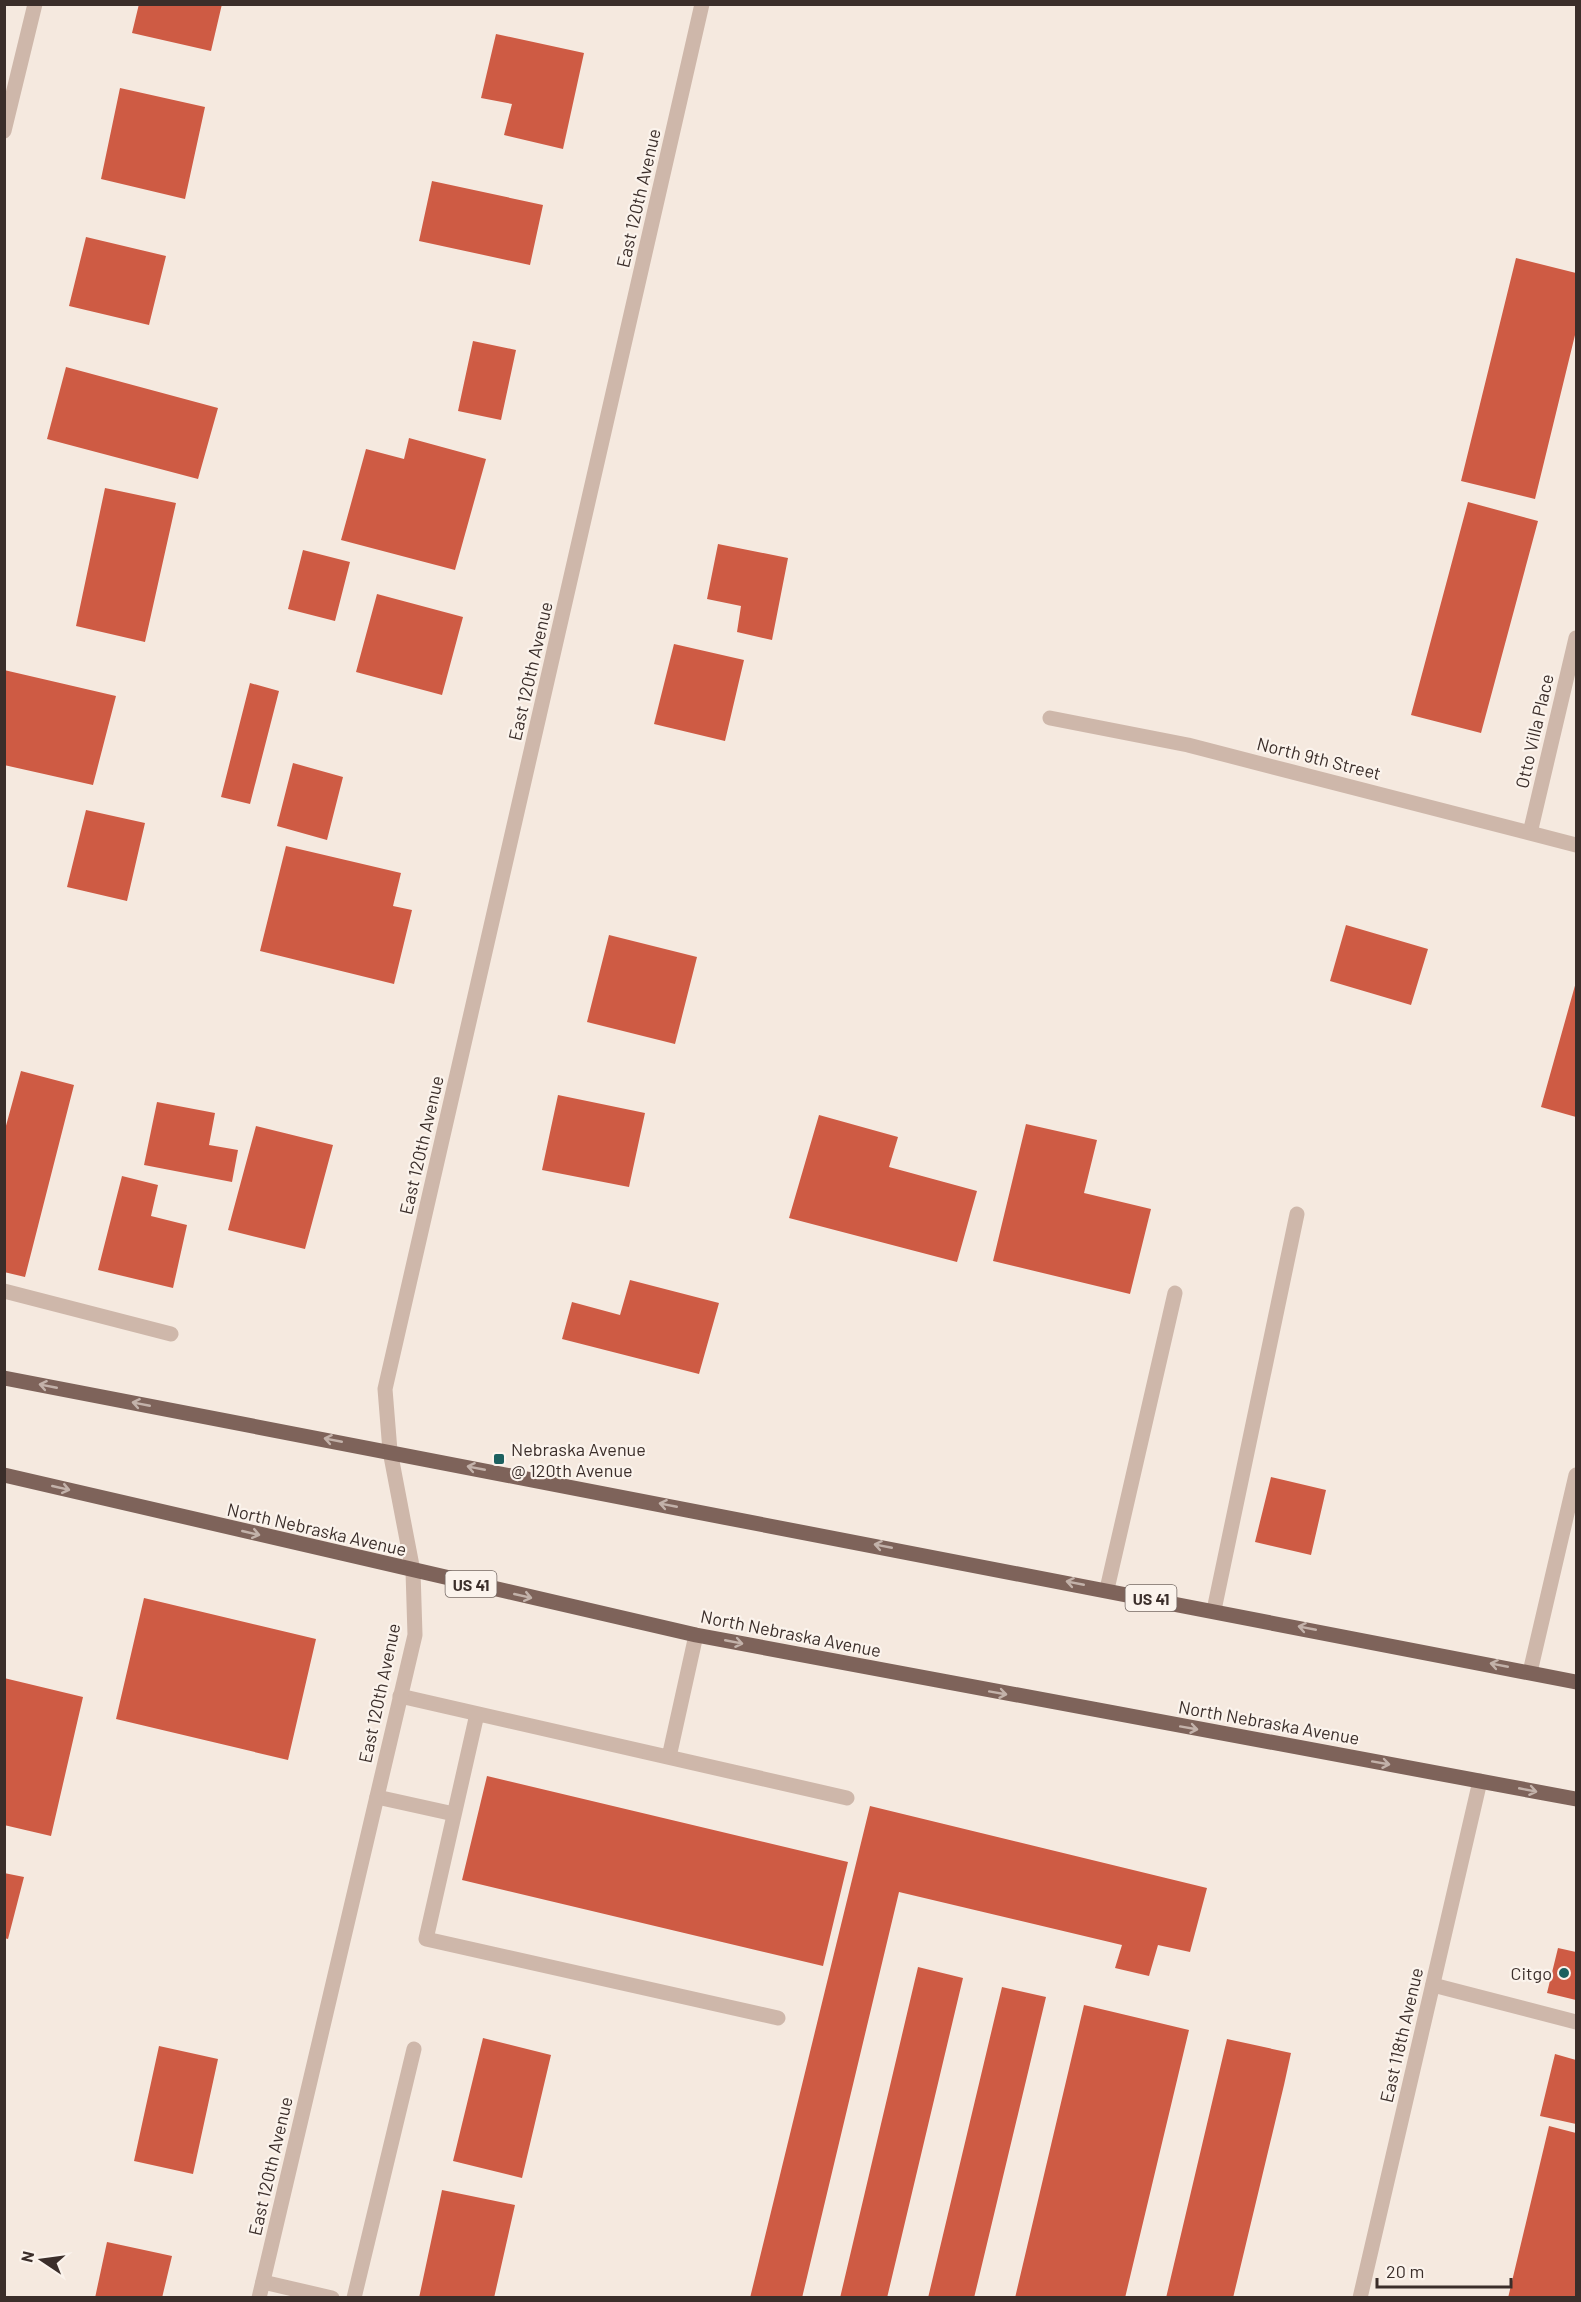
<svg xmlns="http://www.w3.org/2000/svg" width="1581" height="2302" viewBox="0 0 1581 2302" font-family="Barlow,sans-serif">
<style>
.building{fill:#ce5b44}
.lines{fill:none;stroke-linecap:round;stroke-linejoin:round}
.service{stroke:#ceb7aa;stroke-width:15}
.minor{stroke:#ceb7aa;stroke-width:15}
.primary{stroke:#7e635a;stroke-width:15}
.oneway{stroke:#c3b2aa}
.poi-dot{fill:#1c605f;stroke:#fbf3ec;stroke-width:2}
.labels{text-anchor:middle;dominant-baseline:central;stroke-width:4.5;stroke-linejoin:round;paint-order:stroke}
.shield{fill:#fbf3ec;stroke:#756964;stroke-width:1.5}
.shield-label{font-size:16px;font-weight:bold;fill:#3b2e2a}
.street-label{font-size:18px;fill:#3b2e2a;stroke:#fbf3ec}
.poi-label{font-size:18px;fill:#3b2e2a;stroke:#fbf3ec;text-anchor:start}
</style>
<rect width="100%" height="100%" fill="#f5e9df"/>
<path class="building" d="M 139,4 L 222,4 L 211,51 L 132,33 Z
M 496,34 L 584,53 L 563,149 L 504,135 L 512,104 L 481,98 Z
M 120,88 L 205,107 L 185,199 L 101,179 Z
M 432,181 L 543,205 L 530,265 L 419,241 Z
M 86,237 L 166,256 L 149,325 L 69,306 Z
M 1516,258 L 1576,273 L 1576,331 L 1535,499 L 1461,481 Z
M 473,341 L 516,350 L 501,420 L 458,411 Z
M 66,367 L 218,408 L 198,479 L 47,439 Z
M 409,438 L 486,459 L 455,570 L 341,540 L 366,449 L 404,459 Z
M 105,488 L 176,503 L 145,642 L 76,626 Z
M 1468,502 L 1538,521 L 1481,733 L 1411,715 Z
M 718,544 L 788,558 L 772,640 L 737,632 L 741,606 L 707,599 Z
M 303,550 L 350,562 L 335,621 L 288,609 Z
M 377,594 L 463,617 L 442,695 L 356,672 Z
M 674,644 L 744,660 L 725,741 L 654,724 Z
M 4,670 L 116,696 L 93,785 L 4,765 Z
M 250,683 L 279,691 L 250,804 L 221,797 Z
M 293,763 L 343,777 L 327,840 L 277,826 Z
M 86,810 L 145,823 L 127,901 L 67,887 Z
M 286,846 L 401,873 L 393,906 L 412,910 L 394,984 L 260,951 Z
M 1346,925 L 1428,949 L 1411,1005 L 1330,981 Z
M 609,935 L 697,957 L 675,1044 L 587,1022 Z
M 1576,982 L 1576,1117 L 1541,1107 Z
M 21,1071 L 74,1085 L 25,1277 L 4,1272 L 4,1133 Z
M 558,1095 L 645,1113 L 629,1187 L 542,1170 Z
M 157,1102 L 215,1113 L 209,1145 L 238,1150 L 232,1182 L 144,1165 Z
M 819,1115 L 898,1137 L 889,1167 L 977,1191 L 957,1262 L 789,1218 Z
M 1026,1124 L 1097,1140 L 1084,1193 L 1151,1209 L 1130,1294 L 993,1261 Z
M 256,1126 L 333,1145 L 305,1249 L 228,1230 Z
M 122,1176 L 158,1185 L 151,1216 L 187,1225 L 173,1288 L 98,1270 Z
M 630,1280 L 719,1303 L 699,1374 L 562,1339 L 572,1302 L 620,1315 Z
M 1271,1477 L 1326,1490 L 1311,1555 L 1255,1542 Z
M 144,1598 L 316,1639 L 288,1760 L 116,1719 Z
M 4,1678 L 83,1697 L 51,1836 L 4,1825 Z
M 487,1776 L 848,1862 L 823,1966 L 462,1880 Z
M 870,1806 L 1207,1888 L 1190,1952 L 1158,1945 L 1149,1976 L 1115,1968 L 1122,1945 L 899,1892 L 802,2298 L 750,2298 Z
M 4,1873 L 24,1877 L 8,1939 L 4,1938 Z
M 1558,1948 L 1576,1952 L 1576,2000 L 1547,1993 Z
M 918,1967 L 963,1978 L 887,2298 L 840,2298 Z
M 1002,1987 L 1046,1997 L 974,2298 L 928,2298 Z
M 1084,2005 L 1189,2030 L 1125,2298 L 1015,2298 Z
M 483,2038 L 551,2055 L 522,2178 L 453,2161 Z
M 1227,2039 L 1291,2053 L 1284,2085 L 1233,2298 L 1166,2298 Z
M 159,2046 L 218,2059 L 193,2174 L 134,2161 Z
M 1555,2054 L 1576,2060 L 1576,2124 L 1540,2116 Z
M 1549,2126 L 1576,2133 L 1576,2298 L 1508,2298 Z
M 442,2190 L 515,2205 L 494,2298 L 419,2298 Z
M 107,2242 L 172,2256 L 162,2298 L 95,2298 Z"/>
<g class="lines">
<path class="service" d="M 4,1291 L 171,1334
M 1107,1589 L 1175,1293
M 1214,1610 L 1297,1214
M 1530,1672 L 1576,1475
M 400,1696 L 847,1798
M 477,1714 L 426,1939 L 778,2018
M 669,1757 L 696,1635
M 377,1797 L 454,1814
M 1433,1985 L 1576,2022
M 263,2282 L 332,2298
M 354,2298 L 414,2049"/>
<path class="minor" d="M 4,131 L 35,4
M 1050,718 L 1188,745 L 1576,845
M 1530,833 L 1576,638
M 259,2298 L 415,1635 L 413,1571 L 390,1451 L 385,1389 L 702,4
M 1360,2298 L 1480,1781"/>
<path class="primary" d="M 4,1378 L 1576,1682
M 4,1475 L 696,1635 L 1576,1799"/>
</g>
<defs><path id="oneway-shaft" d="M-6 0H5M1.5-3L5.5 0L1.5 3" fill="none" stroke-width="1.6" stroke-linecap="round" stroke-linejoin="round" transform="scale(1.5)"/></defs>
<g class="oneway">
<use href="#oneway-shaft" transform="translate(48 1386) rotate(-169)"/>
<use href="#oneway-shaft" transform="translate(141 1404) rotate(-169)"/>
<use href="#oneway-shaft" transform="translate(333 1440) rotate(-169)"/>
<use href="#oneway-shaft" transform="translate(476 1468) rotate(-169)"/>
<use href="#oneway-shaft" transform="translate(61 1488) rotate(13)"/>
<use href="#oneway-shaft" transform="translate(668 1505) rotate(-169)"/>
<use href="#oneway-shaft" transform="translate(251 1533) rotate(13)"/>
<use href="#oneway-shaft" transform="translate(883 1546) rotate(-169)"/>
<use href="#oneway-shaft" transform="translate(1075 1583) rotate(-169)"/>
<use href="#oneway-shaft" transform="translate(523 1596) rotate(13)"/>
<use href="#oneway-shaft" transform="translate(1307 1628) rotate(-169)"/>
<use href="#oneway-shaft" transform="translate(734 1642) rotate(11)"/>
<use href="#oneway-shaft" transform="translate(1499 1665) rotate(-169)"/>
<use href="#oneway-shaft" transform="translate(998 1693) rotate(10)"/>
<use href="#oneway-shaft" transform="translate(1189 1728) rotate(10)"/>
<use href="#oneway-shaft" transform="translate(1381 1763) rotate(10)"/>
<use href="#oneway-shaft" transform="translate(1528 1790) rotate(11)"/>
</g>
<g class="poi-dot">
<rect x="493" y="1453" width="12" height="12" rx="3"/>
<circle cx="1564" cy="1973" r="6"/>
</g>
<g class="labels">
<g class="shield">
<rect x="445.5" y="1571" width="51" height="26" rx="4.5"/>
<rect x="1125.5" y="1585" width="51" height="26" rx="4.5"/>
</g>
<g class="shield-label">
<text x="471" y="1584">US 41</text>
<text x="1151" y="1598">US 41</text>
</g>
<g class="street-label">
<text transform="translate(638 198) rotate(-77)">East 120th Avenue</text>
<text transform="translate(530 671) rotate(-77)">East 120th Avenue</text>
<text transform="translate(1534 731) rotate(-77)">Otto Villa Place</text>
<text transform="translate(1319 758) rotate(14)">North 9th Street</text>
<text transform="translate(421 1145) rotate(-77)">East 120th Avenue</text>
<text transform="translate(317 1529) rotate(13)">North Nebraska Avenue</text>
<text transform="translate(791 1633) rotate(11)">North Nebraska Avenue</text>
<text transform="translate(379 1693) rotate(-78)">East 120th Avenue</text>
<text transform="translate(1269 1722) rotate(10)">North Nebraska Avenue</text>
<text transform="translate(1401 2035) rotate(-77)">East 118th Avenue</text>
<text transform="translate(270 2166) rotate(-77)">East 120th Avenue</text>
</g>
<g class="poi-label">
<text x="511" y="1449">Nebraska Avenue<tspan x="511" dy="21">@ 120th Avenue</tspan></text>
<text x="1552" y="1973" text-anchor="end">Citgo</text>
</g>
</g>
<rect width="1581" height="2302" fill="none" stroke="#3b2e2a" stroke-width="12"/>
<g transform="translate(42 2260) rotate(283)" stroke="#fbf3ec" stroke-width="4.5" paint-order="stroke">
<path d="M0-4.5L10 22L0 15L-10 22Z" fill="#3b2e2a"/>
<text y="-9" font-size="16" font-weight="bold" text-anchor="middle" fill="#3b2e2a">N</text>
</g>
<path d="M1377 2278v9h134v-9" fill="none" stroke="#3b2e2a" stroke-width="3"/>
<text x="1386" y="2278" font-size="18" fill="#3b2e2a" stroke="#fbf3ec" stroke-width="4.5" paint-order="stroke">20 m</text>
</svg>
